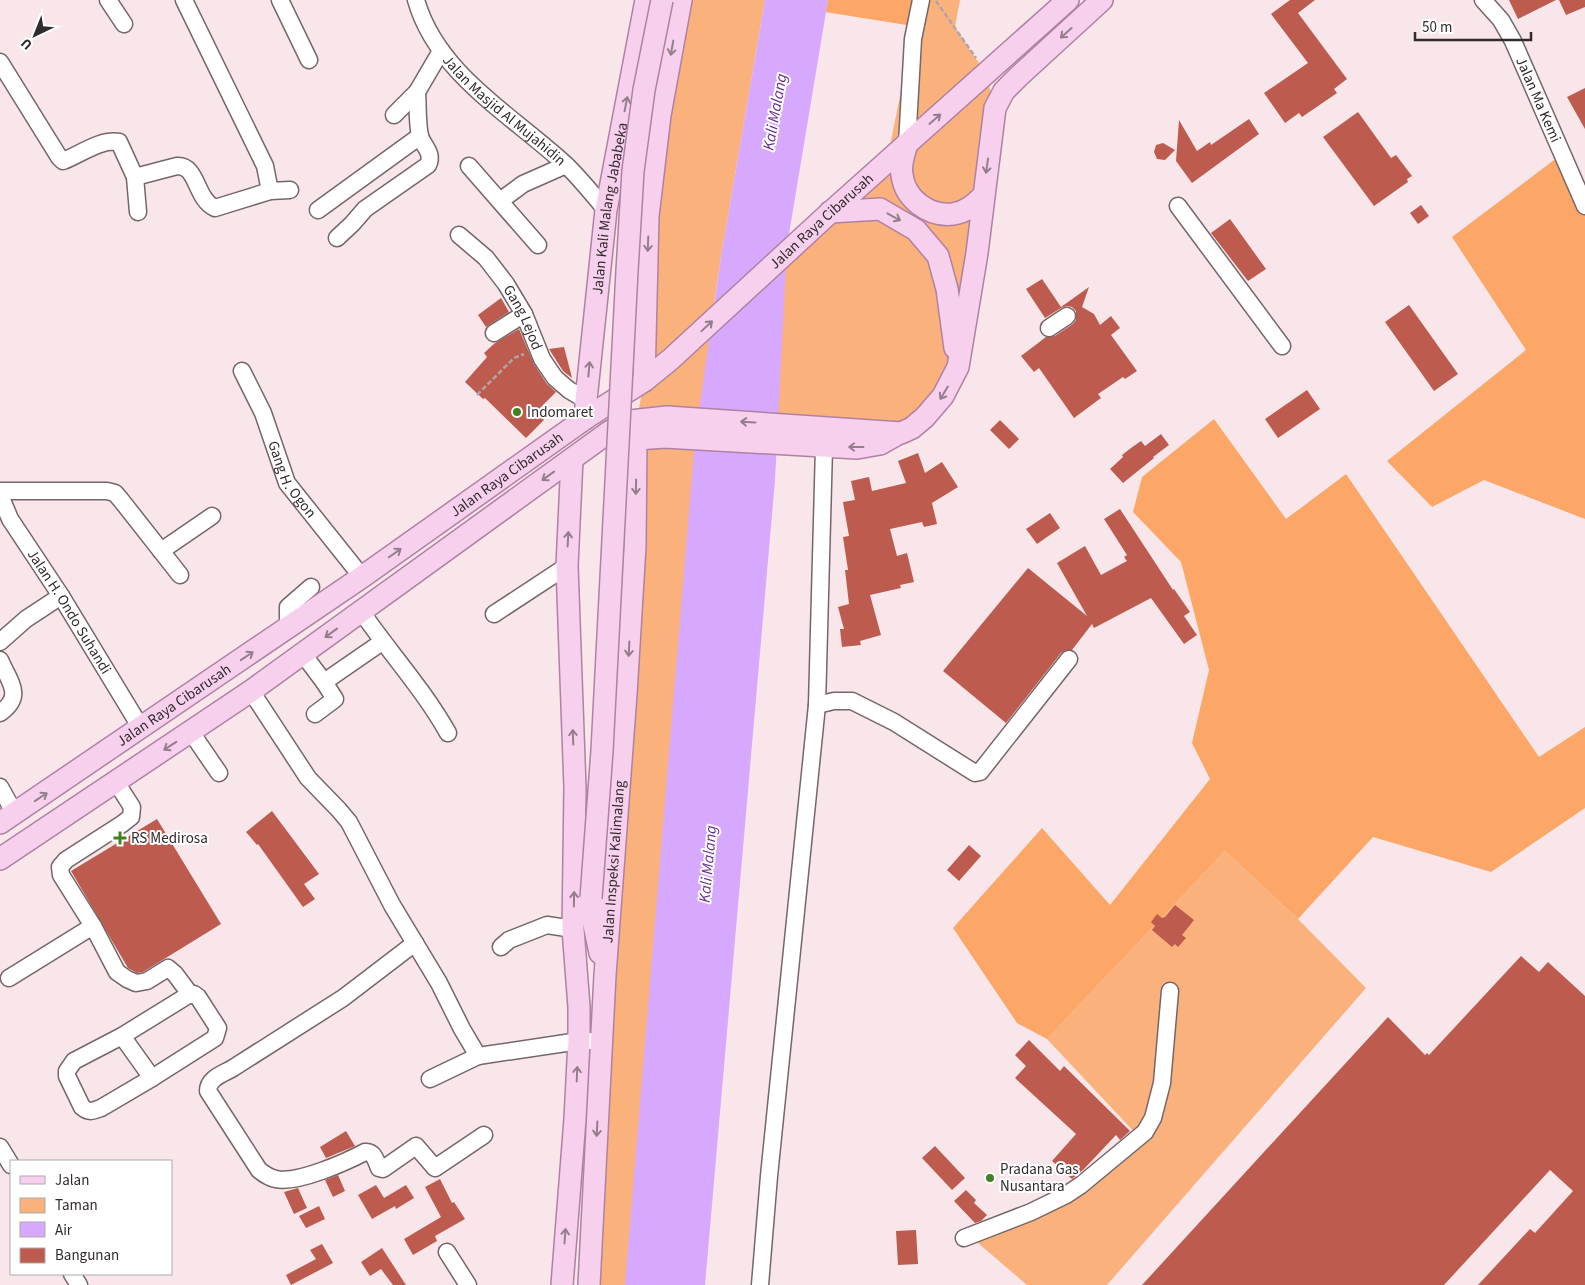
<svg xmlns="http://www.w3.org/2000/svg" width="1585" height="1285" viewBox="0 0 1585 1285" font-family="'Source Sans 3',sans-serif">
<style>
.green{fill:#fbb17b}
.forest{fill:#fca768}
.water{fill:#d6a8fe}
.building{fill:#bc5b4e}
.lines{fill:none;stroke-linecap:round;stroke-linejoin:round}
.minor-casing{stroke:#756669;stroke-width:19}
.major-casing{stroke:#af81a3;stroke-width:24}
.path{stroke:#b2a4a8;stroke-width:2.5;stroke-dasharray:5 2.5;stroke-linecap:butt}
.minor{stroke:#fff;stroke-width:16}
.major{stroke:#f7d0ee;stroke-width:21}
.major-bridge-casing{stroke:#af81a3;stroke-width:24;stroke-linecap:butt}
.major-bridge{stroke:#f7d0ee;stroke-width:21}
.oneway{stroke:#947e8e}
.poi-dot{fill:#418121;stroke:#fff;stroke-width:2}
.labels{text-anchor:middle;dominant-baseline:central;stroke-width:4;stroke-linejoin:round;paint-order:stroke}
.street-label{font-size:15px;fill:#322b2d;stroke:#fff}
.poi-label{font-size:15px;fill:#322b2d;stroke:#fff;text-anchor:start}
.water-label{font-size:16px;font-style:italic;fill:#662c8e;stroke:#fff}
</style>
<rect width="100%" height="100%" fill="#f8e6ea"/>
<path class="green" d="M 681,0 L 765,0 L 721,257 L 712,318 L 887,161 L 919,0 L 960,0 L 955,27 L 986,74 L 995,108 L 963,342 L 912,428 L 698,440 L 678,655 L 627,1285 L 589,1285 L 637,419 L 644,381 L 648,216 Z
M 1225,851 L 1298,919 L 1366,988 L 1107,1285 L 1027,1285 L 971,1237 L 1061,1195 L 1138,1136 L 1047,1039 Z"/>
<path class="forest" d="M 828,0 L 919,0 L 913,26 L 825,12 Z
M 1558,157 L 1585,207 L 1585,519 L 1484,480 L 1432,507 L 1387,461 L 1526,350 L 1452,237 Z
M 1214,419 L 1286,519 L 1346,474 L 1539,757 L 1585,727 L 1585,808 L 1491,872 L 1373,837 L 1298,919 L 1225,851 L 1047,1039 L 1017,1023 L 953,928 L 1042,828 L 1110,905 L 1210,779 L 1192,743 L 1209,670 L 1181,562 L 1133,512 L 1142,477 Z"/>
<path class="water" d="M 765,0 L 828,0 L 787,246 L 775,480 L 705,1285 L 625,1285 L 695,439 L 721,257 Z"/>
<path class="building" d="M 1290,0 L 1315,0 L 1298,13 L 1347,79 L 1334,89 L 1337,93 L 1302,117 L 1299,113 L 1285,123 L 1264,93 L 1308,63 L 1271,14 Z
M 1509,0 L 1556,0 L 1518,19 Z
M 1559,0 L 1585,0 L 1585,7 L 1566,15 Z
M 1585,88 L 1585,129 L 1567,97 Z
M 1358,112 L 1391,158 L 1396,155 L 1412,176 L 1407,179 L 1408,182 L 1374,206 L 1323,137 Z
M 1249,119 L 1259,134 L 1192,183 L 1176,161 L 1179,120 L 1197,151 L 1210,142 L 1211,145 Z
M 1163,143 L 1175,150 L 1165,160 L 1157,159 L 1154,152 L 1156,145 Z
M 1421,205 L 1429,216 L 1418,224 L 1410,213 Z
M 1230,219 L 1266,269 L 1248,281 L 1211,233 Z
M 1042,279 L 1061,307 L 1089,287 L 1082,307 L 1094,314 L 1100,325 L 1111,316 L 1120,328 L 1111,335 L 1137,371 L 1125,379 L 1123,377 L 1098,394 L 1101,398 L 1074,418 L 1039,368 L 1034,372 L 1021,356 L 1046,337 L 1055,336 L 1073,324 L 1076,320 L 1076,311 L 1072,307 L 1067,306 L 1061,308 L 1045,318 L 1026,289 Z
M 501,298 L 509,312 L 486,327 L 478,315 Z
M 1409,305 L 1458,374 L 1434,391 L 1385,322 Z
M 519,329 L 534,364 L 547,384 L 556,392 L 536,412 L 544,420 L 526,438 L 485,398 L 483,399 L 465,382 L 487,357 L 484,353 L 495,343 Z
M 564,347 L 570,370 L 572,378 L 563,371 L 549,349 Z
M 1307,390 L 1320,409 L 1278,438 L 1265,419 Z
M 1000,420 L 1019,439 L 1009,449 L 990,430 Z
M 1161,434 L 1169,445 L 1153,457 L 1154,458 L 1123,483 L 1110,469 L 1123,457 L 1122,455 L 1131,448 L 1141,441 L 1145,446 Z
M 918,453 L 925,473 L 942,462 L 958,487 L 932,503 L 937,524 L 924,527 L 922,522 L 890,529 L 897,556 L 907,553 L 914,582 L 900,585 L 901,588 L 870,595 L 881,635 L 860,641 L 861,645 L 842,647 L 840,629 L 844,629 L 838,607 L 849,604 L 845,570 L 848,570 L 843,537 L 849,536 L 843,502 L 855,500 L 851,481 L 869,477 L 872,491 L 906,483 L 898,461 Z
M 1120,509 L 1173,590 L 1174,589 L 1190,612 L 1184,616 L 1197,635 L 1184,644 L 1151,598 L 1094,628 L 1092,624 L 1072,650 L 1066,650 L 1061,653 L 1006,723 L 943,671 L 1028,568 L 1087,616 L 1057,563 L 1085,546 L 1101,575 L 1127,561 L 1124,557 L 1127,555 L 1104,519 Z
M 1050,513 L 1060,528 L 1037,544 L 1026,529 Z
M 272,811 L 319,874 L 304,884 L 315,899 L 303,907 L 258,844 L 257,845 L 246,832 Z
M 157,819 L 221,924 L 143,972 L 137,973 L 128,968 L 71,871 Z
M 969,845 L 981,856 L 959,881 L 947,870 Z
M 1175,905 L 1194,920 L 1182,935 L 1186,938 L 1178,947 L 1175,944 L 1172,947 L 1152,930 L 1155,926 L 1151,922 L 1157,914 L 1162,918 L 1165,917 Z
M 1521,956 L 1539,972 L 1548,962 L 1585,996 L 1585,1285 L 1478,1285 L 1530,1229 L 1535,1233 L 1573,1191 L 1550,1170 L 1444,1285 L 1142,1285 L 1388,1017 L 1425,1055 L 1427,1053 L 1429,1055 Z
M 1029,1040 L 1060,1071 L 1064,1066 L 1130,1131 L 1120,1140 L 1116,1135 L 1084,1169 L 1072,1179 L 1052,1161 L 1076,1134 L 1015,1078 L 1026,1066 L 1015,1055 Z
M 346,1131 L 355,1146 L 326,1158 L 320,1147 Z
M 935,1146 L 965,1178 L 952,1190 L 922,1158 Z
M 338,1175 L 345,1191 L 333,1197 L 325,1180 Z
M 440,1179 L 452,1203 L 454,1202 L 465,1219 L 435,1236 L 437,1241 L 413,1255 L 404,1239 L 441,1217 L 425,1187 Z
M 376,1185 L 384,1198 L 406,1185 L 414,1198 L 396,1209 L 395,1206 L 372,1219 L 358,1195 Z
M 298,1188 L 307,1208 L 294,1214 L 284,1192 Z
M 966,1190 L 976,1200 L 974,1203 L 987,1215 L 981,1221 L 975,1223 L 954,1201 Z
M 319,1206 L 325,1219 L 306,1228 L 299,1216 Z
M 916,1230 L 918,1264 L 898,1265 L 896,1231 Z
M 322,1244 L 333,1263 L 291,1285 L 286,1275 L 316,1259 L 310,1250 Z
M 382,1248 L 406,1285 L 393,1285 L 381,1269 L 370,1276 L 361,1262 Z"/>
<g class="lines">
<defs>
<g id="minor">
<path d="M 108,0 L 124,24"/>
<path d="M 184,0 L 265,166 L 270,191"/>
<path d="M 280,0 L 309,60"/>
<path id="s1" d="M 416,0 C 437,74 512,115 565,164 C 580,178 593,195 606,210"/>
<path id="s2" d="M 1483,0 L 1501,20 L 1513,41 L 1585,206"/>
<path d="M 0,62 L 59,157 L 63,161 C 81,154 100,139 119,142 L 135,177 L 138,212"/>
<path d="M 394,115 L 417,92 L 441,51"/>
<path d="M 907,144 L 913,39 L 921,0"/>
<path d="M 469,166 L 538,245"/>
<path d="M 135,177 L 177,166 C 198,165 195,199 215,208 L 270,191 L 290,190"/>
<path d="M 500,201 L 523,184 L 566,165"/>
<path d="M 1178,206 L 1282,346"/>
<path d="M 318,210 L 420,136"/>
<path id="s3" d="M 459,235 L 486,258 L 506,284 L 524,314 L 542,359 L 555,378 L 569,390 L 586,400"/>
<path d="M 337,238 L 352,224 L 365,209 L 428,165 C 434,153 423,146 420,136 C 417,122 418,106 417,92"/>
<path d="M 1049,328 L 1067,316"/>
<path d="M 494,333 L 524,314"/>
<path id="s4" d="M 242,371 L 263,413 L 287,483 L 362,577"/>
<path d="M 0,491 L 107,491 L 115,493 L 121,500 L 180,575"/>
<path id="s5" d="M 0,495 L 10,519 L 61,596 L 141,728"/>
<path d="M 161,551 L 212,516"/>
<path d="M 361,611 C 389,652 424,690 448,733"/>
<path d="M 494,614 L 567,566"/>
<path d="M 288,628 L 288,607 L 311,587"/>
<path d="M 0,642 L 26,619 L 61,596"/>
<path d="M 303,654 L 324,682"/>
<path d="M 0,660 C 10,683 24,696 0,713"/>
<path d="M 251,691 L 308,778 L 339,810 L 349,822 L 392,905 L 439,983 L 462,1029 L 478,1056"/>
<path d="M 817,705 L 834,701 L 852,701 L 894,722 L 975,773 L 980,772 L 1069,659"/>
<path d="M 315,714 L 335,699 L 324,682 L 382,642"/>
<path d="M 191,732 L 219,773"/>
<path d="M 116,782 L 132,807 L 131,817 L 122,824 L 66,860 L 60,867 L 61,875 L 93,926 L 117,972 L 127,979 L 136,983 L 147,981 L 168,968 L 175,974 L 190,994"/>
<path d="M 0,787 L 15,814"/>
<path d="M 415,943 L 343,998 L 233,1068 C 223,1074 208,1078 208,1091 L 259,1170 C 264,1174 269,1178 276,1179 C 297,1184 346,1162 365,1152 C 374,1151 376,1161 379,1168 L 383,1169 L 416,1146 L 435,1168 L 484,1135"/>
<path d="M 501,947 L 509,940 L 547,925 L 573,929"/>
<path d="M 9,978 L 93,926"/>
<path d="M 190,994 L 194,994 L 198,997 L 218,1028 L 215,1038 L 152,1078 L 101,1108 C 93,1111 89,1113 82,1107 L 67,1076 L 67,1071 L 74,1061 L 122,1036 Z"/>
<path d="M 122,1036 L 152,1078"/>
<path d="M 430,1079 L 478,1056 L 579,1041 L 589,1041"/>
<path d="M 0,1147 L 11,1165"/>
<path d="M 964,1238 L 1031,1212 L 1066,1195 L 1081,1185 L 1145,1132 L 1153,1118 L 1162,1083 L 1170,991"/>
<path d="M 447,1252 L 468,1285"/>
<path d="M 72,1274 L 79,1285"/>
<path d="M 760,1285 L 769,1176 L 817,705 L 824,447"/>
</g>
<g id="major">
<path d="M 907,144 C 904,153 900,165 902,175 C 905,199 929,217 953,214 C 966,212 974,205 983,196"/>
<path d="M 830,212 L 880,209 L 916,230 L 938,256 L 947,289 L 955,348"/>
<path d="M 644,381 L 648,216 L 660,115 L 681,0"/>
<path id="s6" d="M 586,418 L 586,400 L 606,210 L 646,0"/>
<path d="M 622,440 L 665,437 L 857,448 L 880,444 L 896,435"/>
<path id="s7" d="M 0,823 L 362,577 L 586,418 L 644,381 L 671,359 L 824,218 L 1068,0"/>
<path d="M 0,859 L 251,691 L 609,432 L 630,421 L 667,417 L 901,433 L 912,428 L 925,417 L 943,396 L 958,367 L 977,253 L 995,108 L 1004,91 L 1019,76 L 1102,0"/>
<path d="M 590,906 L 600,953"/>
<path d="M 562,1285 L 575,1119 L 579,1041 L 579,1007 L 573,929 L 575,788 L 567,566 L 572,459"/>
<path id="s8" d="M 589,1285 L 605,975 L 626,694 L 635,546 L 636,438"/>
</g>
</defs>
<use href="#minor" class="minor-casing"/>
<use href="#major" class="major-casing"/>
<path class="path" d="M 936,1 L 976,58
M 477,395 L 514,358 L 524,354"/>
<use href="#minor" class="minor"/>
<use href="#major" class="major"/>
<defs>
<path id="major-bridge" d="M 591,898 L 602,751 L 627,271 L 633,171 L 644,90 L 662,0"/>
</defs>
<use href="#major-bridge" class="major-bridge-casing"/>
<use href="#major-bridge" class="major-bridge"/>
</g>
<defs><path id="oneway-shaft" d="M-6 0H5M1.5-3L5.5 0L1.5 3" fill="none" stroke-width="1.6" stroke-linecap="round" stroke-linejoin="round" transform="scale(1.25)"/></defs>
<g class="oneway">
<use href="#oneway-shaft" transform="translate(1066 33) rotate(138)"/>
<use href="#oneway-shaft" transform="translate(672 48) rotate(100)"/>
<use href="#oneway-shaft" transform="translate(626 104) rotate(-79)"/>
<use href="#oneway-shaft" transform="translate(935 119) rotate(-41)"/>
<use href="#oneway-shaft" transform="translate(987 166) rotate(98)"/>
<use href="#oneway-shaft" transform="translate(894 217) rotate(29)"/>
<use href="#oneway-shaft" transform="translate(648 244) rotate(92)"/>
<use href="#oneway-shaft" transform="translate(707 326) rotate(-43)"/>
<use href="#oneway-shaft" transform="translate(589 369) rotate(-85)"/>
<use href="#oneway-shaft" transform="translate(944 393) rotate(121)"/>
<use href="#oneway-shaft" transform="translate(748 422) rotate(-177)"/>
<use href="#oneway-shaft" transform="translate(856 447) rotate(180)"/>
<use href="#oneway-shaft" transform="translate(548 476) rotate(144)"/>
<use href="#oneway-shaft" transform="translate(636 487) rotate(91)"/>
<use href="#oneway-shaft" transform="translate(568 539) rotate(-87)"/>
<use href="#oneway-shaft" transform="translate(395 553) rotate(-35)"/>
<use href="#oneway-shaft" transform="translate(331 633) rotate(144)"/>
<use href="#oneway-shaft" transform="translate(629 649) rotate(93)"/>
<use href="#oneway-shaft" transform="translate(247 656) rotate(-34)"/>
<use href="#oneway-shaft" transform="translate(573 737) rotate(-92)"/>
<use href="#oneway-shaft" transform="translate(170 746) rotate(147)"/>
<use href="#oneway-shaft" transform="translate(41 797) rotate(-34)"/>
<use href="#oneway-shaft" transform="translate(574 899) rotate(-89)"/>
<use href="#oneway-shaft" transform="translate(577 1074) rotate(-88)"/>
<use href="#oneway-shaft" transform="translate(597 1129) rotate(93)"/>
<use href="#oneway-shaft" transform="translate(565 1236) rotate(-86)"/>
</g>
<g class="poi-dot">
<circle cx="517" cy="412" r="5"/>
<path d="M117.5 830.5h5v5h5v5h-5v5h-5v-5h-5v-5h5z"/>
<circle cx="990" cy="1178" r="5"/>
</g>
<g class="labels">
<g class="street-label">
<text stroke="none"><textPath href="#s2" startOffset="115">Jalan Ma Kemi</textPath></text>
<text stroke="none"><textPath href="#s1" startOffset="144">Jalan Masjid Al Mujahidin</textPath></text>
<text stroke="none"><textPath href="#s6" startOffset="211">Jalan Kali Malang Jababeka</textPath></text>
<text stroke="none"><textPath href="#s7" startOffset="1020">Jalan Raya Cibarusah</textPath></text>
<text stroke="none"><textPath href="#s3" startOffset="106">Gang Lejod</textPath></text>
<text stroke="none"><textPath href="#s7" startOffset="615">Jalan Raya Cibarusah</textPath></text>
<text stroke="none"><textPath href="#s4" startOffset="120">Gang H. Ogon</textPath></text>
<text stroke="none"><textPath href="#s5" startOffset="136">Jalan H. Ondo Suhandi</textPath></text>
<text stroke="none"><textPath href="#s7" startOffset="210">Jalan Raya Cibarusah</textPath></text>
<text stroke="none"><textPath href="#s8" startOffset="424">Jalan Inspeksi Kalimalang</textPath></text>
</g>
<g class="poi-label">
<text x="527" y="412">Indomaret</text>
<text x="131" y="838">RS Medirosa</text>
<text x="1000" y="1169">Pradana Gas<tspan x="1000" dy="17">Nusantara</tspan></text>
</g>
<g class="water-label">
<text transform="translate(775 112) rotate(-80)">Kali Malang</text>
<text transform="translate(708 864) rotate(-85)">Kali Malang</text>
</g>
</g>
<rect x="10" y="1160" width="162" height="115" fill="#ffffff" stroke="#adaaab"/>
<rect x="20" y="1176" width="25" height="8" fill="#f7d0ee" stroke="#adaaab"/>
<text x="55" y="1185" font-size="15" fill="#322b2d">Jalan</text>
<rect x="20" y="1198" width="25" height="15" fill="#fbb17b" stroke="#adaaab"/>
<text x="55" y="1210" font-size="15" fill="#322b2d">Taman</text>
<rect x="20" y="1222" width="25" height="15" fill="#d6a8fe" stroke="#adaaab"/>
<text x="55" y="1235" font-size="15" fill="#322b2d">Air</text>
<rect x="20" y="1248" width="25" height="15" fill="#bc5b4e" stroke="#adaaab"/>
<text x="55" y="1260" font-size="15" fill="#322b2d">Bangunan</text>
<g transform="translate(35 35) rotate(223)" stroke="#ffffff" stroke-width="4" paint-order="stroke">
<path d="M0-4L9 19L0 12L-9 19Z" fill="#322b2d"/>
<text y="-8" font-size="14" font-weight="bold" text-anchor="middle" fill="#322b2d">U</text>
</g>
<path d="M1415 32v8h116v-8" fill="none" stroke="#322b2d" stroke-width="2.5"/>
<text x="1422" y="32" font-size="15" fill="#322b2d" stroke="#ffffff" stroke-width="4" paint-order="stroke">50 m</text>
</svg>
